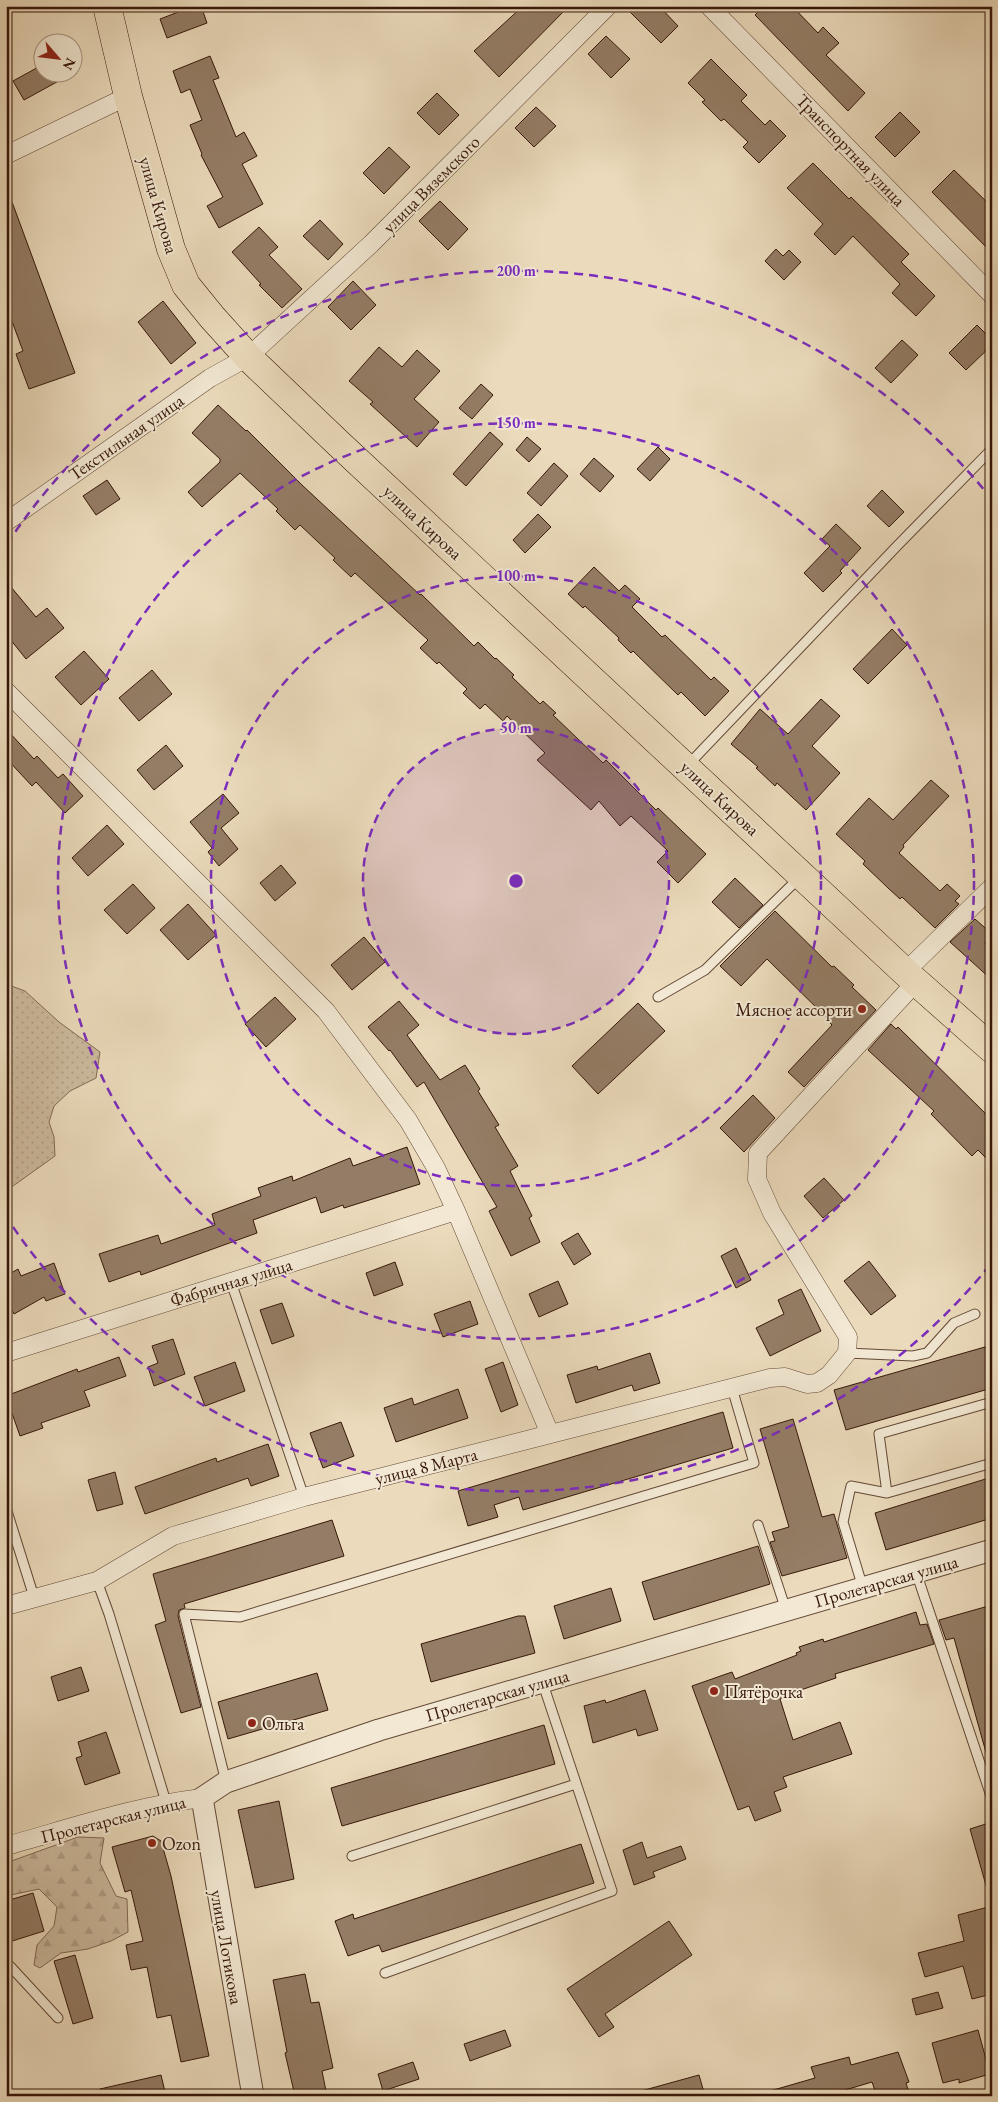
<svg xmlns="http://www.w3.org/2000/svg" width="998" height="2102" viewBox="0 0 998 2102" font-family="'EB Garamond',serif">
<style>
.grass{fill:url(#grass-dots);stroke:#816854}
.forest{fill:url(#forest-firs);stroke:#816854}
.building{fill:#947d66;stroke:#361709}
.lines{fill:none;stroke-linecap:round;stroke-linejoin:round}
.service-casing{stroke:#634836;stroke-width:11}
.minor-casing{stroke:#634836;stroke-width:19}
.tertiary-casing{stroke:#634836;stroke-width:23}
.primary-casing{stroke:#361709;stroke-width:29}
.service{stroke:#f2e8d3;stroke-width:9}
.minor{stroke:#f2e8d3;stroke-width:18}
.tertiary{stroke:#f2e8d3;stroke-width:21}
.primary{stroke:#ebdbbc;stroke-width:28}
.ring{fill:none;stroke:#7b2cbf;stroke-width:2.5;stroke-dasharray:9 6}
.poi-dot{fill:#8f2418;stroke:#f2e8d3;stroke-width:2}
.labels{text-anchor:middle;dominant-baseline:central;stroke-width:4;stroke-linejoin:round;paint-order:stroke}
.street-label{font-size:18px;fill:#361709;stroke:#f2e8d3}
.poi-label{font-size:18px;fill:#361709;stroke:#f2e8d3;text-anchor:start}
.centre{fill:#7b2cbf;stroke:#f2e8d3;stroke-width:2.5}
.ring-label{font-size:15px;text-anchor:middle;font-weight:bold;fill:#7b2cbf;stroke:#f2e8d3;stroke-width:4;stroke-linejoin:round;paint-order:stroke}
</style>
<defs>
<pattern id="grass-dots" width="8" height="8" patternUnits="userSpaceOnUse" patternTransform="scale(1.25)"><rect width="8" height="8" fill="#ccba9e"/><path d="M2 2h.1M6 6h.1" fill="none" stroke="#b09f87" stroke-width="1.8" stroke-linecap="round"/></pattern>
<pattern id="forest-firs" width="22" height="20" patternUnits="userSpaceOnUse" patternTransform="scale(1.25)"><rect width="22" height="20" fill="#ccba9e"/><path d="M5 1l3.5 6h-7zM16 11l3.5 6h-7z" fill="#b09f87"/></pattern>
</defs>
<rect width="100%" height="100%" fill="#ebdbbc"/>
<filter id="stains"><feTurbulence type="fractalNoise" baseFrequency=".004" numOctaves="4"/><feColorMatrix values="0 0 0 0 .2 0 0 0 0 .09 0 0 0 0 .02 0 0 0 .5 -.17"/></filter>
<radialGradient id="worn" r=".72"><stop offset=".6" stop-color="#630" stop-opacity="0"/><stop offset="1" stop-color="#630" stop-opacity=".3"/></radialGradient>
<path class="grass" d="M 6,984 L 25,991 L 59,1022 L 100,1052 L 96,1078 L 70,1091 L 54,1106 L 49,1122 L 54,1137 L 55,1156 L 6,1191 Z"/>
<path class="forest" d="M 78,1837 L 104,1838 L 100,1863 L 116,1896 L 127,1899 L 128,1932 L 111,1941 L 88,1949 L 61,1953 L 40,1968 L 34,1965 L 37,1945 L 54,1926 L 57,1907 L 39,1889 L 6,1896 L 6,1863 Z"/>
<path class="building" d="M 194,6 L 201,6 L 207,23 L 167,38 L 160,19 Z
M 523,6 L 569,6 L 499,77 L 474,51 Z
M 624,6 L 659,6 L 678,26 L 661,43 Z
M 764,6 L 792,6 L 818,33 L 823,27 L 839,43 L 826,55 L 865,93 L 848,111 L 755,15 Z
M 606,36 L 630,59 L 611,78 L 588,54 Z
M 210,56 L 219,78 L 213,80 L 236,137 L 244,132 L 257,156 L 242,164 L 263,204 L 219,228 L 207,206 L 223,197 L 201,155 L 202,154 L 190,125 L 202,120 L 190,89 L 181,93 L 173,71 Z
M 711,59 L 747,95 L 741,101 L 765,125 L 770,120 L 786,136 L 759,163 L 743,147 L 748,142 L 724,119 L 721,121 L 702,102 L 705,100 L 688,83 Z
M 42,65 L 42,72 L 75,72 L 24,100 L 13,81 Z
M 437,93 L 459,115 L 439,135 L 417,113 Z
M 536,107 L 556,126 L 534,147 L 515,128 Z
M 900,112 L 920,132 L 895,157 L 875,137 Z
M 389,147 L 410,167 L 384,194 L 363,173 Z
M 813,163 L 849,199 L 851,197 L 909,254 L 901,262 L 935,296 L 916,316 L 892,293 L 900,284 L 853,236 L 835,255 L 814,234 L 823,224 L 787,188 Z
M 954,170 L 992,207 L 992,253 L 932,192 Z
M 6,191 L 8,191 L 75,373 L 29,389 L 16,354 L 23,351 L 6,305 Z
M 440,201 L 468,229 L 448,250 L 419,221 Z
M 320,220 L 343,244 L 328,260 L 303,236 Z
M 259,227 L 278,247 L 269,255 L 302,289 L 282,308 L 259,285 L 261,284 L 232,252 Z
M 776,249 L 783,256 L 789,250 L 801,262 L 784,280 L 765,261 Z
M 353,281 L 376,305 L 351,330 L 328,307 Z
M 163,301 L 196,343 L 171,364 L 138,322 Z
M 977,325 L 992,340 L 992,345 L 966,370 L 949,353 Z
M 902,340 L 918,355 L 891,383 L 875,368 Z
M 379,347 L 402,367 L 417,350 L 440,371 L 414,399 L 439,422 L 417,447 L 370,404 L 373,402 L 349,381 Z
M 481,384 L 493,395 L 472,419 L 459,408 Z
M 218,405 L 246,431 L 247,430 L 302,485 L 420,595 L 421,594 L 474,646 L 478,642 L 495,659 L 496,658 L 514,675 L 512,677 L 540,704 L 543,701 L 556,713 L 553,715 L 603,763 L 606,760 L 656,810 L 658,808 L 706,854 L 678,883 L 657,862 L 668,851 L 631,816 L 620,826 L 599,801 L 591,810 L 537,760 L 545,753 L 507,716 L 503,721 L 485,704 L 480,709 L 463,693 L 467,689 L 439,662 L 437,664 L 420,648 L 428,640 L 355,573 L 351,577 L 333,560 L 335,558 L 300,525 L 295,530 L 276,511 L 278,509 L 240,473 L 202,507 L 188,492 L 220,462 L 220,459 L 192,433 Z
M 490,432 L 503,444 L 466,486 L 453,474 Z
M 527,437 L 541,449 L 529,462 L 516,450 Z
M 658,447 L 670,459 L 650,481 L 637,469 Z
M 594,458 L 614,476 L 600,492 L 580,474 Z
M 554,463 L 568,476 L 541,506 L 527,493 Z
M 107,480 L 120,499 L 96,515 L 83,496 Z
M 882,490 L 904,512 L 889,527 L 867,506 Z
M 538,514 L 551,527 L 525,553 L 513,540 Z
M 836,524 L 861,548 L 840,571 L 842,573 L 823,592 L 804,573 L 830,546 L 822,539 Z
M 594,567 L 619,591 L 625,585 L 640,599 L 632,607 L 662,637 L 665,635 L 711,680 L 714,677 L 729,691 L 705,716 L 681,692 L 678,695 L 633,651 L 631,653 L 618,640 L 619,638 L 585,606 L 583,608 L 568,594 Z
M 6,581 L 36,617 L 47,608 L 64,628 L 26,659 L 6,634 Z
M 892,629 L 907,645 L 868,684 L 853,669 Z
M 84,651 L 109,679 L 81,705 L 55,677 Z
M 152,670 L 172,694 L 139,721 L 119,698 Z
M 821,699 L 840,716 L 812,746 L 840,773 L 806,810 L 777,783 L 775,786 L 756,768 L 758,767 L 731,744 L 760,709 L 788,734 Z
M 6,729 L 34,759 L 37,756 L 58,778 L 63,774 L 83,796 L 65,813 L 36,782 L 32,786 L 6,758 Z
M 166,745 L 183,766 L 154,790 L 137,770 Z
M 931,780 L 949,796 L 903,845 L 904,847 L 899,853 L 940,891 L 947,884 L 960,896 L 955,901 L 959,904 L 935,928 L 902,897 L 900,899 L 888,888 L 863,864 L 865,861 L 836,834 L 869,798 L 893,820 Z
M 223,794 L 239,813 L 221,828 L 238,849 L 219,866 L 208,852 L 212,848 L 190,822 Z
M 107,825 L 124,844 L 88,876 L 72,858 Z
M 281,865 L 296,883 L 275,901 L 260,883 Z
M 735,878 L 763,905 L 739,928 L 712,902 Z
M 133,884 L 155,908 L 127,934 L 104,910 Z
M 188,904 L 216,935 L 188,960 L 160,930 Z
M 775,911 L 832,967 L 834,966 L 854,985 L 852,987 L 876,1010 L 804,1087 L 788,1072 L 832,1025 L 829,1022 L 830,1021 L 767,959 L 741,986 L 720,966 Z
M 975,919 L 992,934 L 985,943 L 992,949 L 992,980 L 950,942 Z
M 364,937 L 385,962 L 352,990 L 331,965 Z
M 275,997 L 296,1019 L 266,1047 L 245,1024 Z
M 399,1001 L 419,1025 L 407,1035 L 440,1080 L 465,1065 L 480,1089 L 478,1091 L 499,1125 L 495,1127 L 518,1166 L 510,1171 L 532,1216 L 529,1218 L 540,1242 L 511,1256 L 489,1211 L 497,1207 L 424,1082 L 417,1087 L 390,1050 L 389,1051 L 368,1027 Z
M 638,1003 L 665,1031 L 598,1094 L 572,1066 Z
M 891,1024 L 896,1029 L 898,1027 L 992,1120 L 992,1164 L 978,1150 L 972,1156 L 931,1114 L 934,1111 L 868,1050 Z
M 753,1095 L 775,1118 L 744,1152 L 720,1128 Z
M 407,1147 L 420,1184 L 344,1208 L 343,1205 L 321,1213 L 316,1197 L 253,1220 L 257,1233 L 141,1275 L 140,1271 L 109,1282 L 99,1254 L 158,1235 L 161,1244 L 215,1225 L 212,1214 L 261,1196 L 258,1188 L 292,1176 L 293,1181 L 350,1158 L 353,1166 Z
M 824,1178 L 844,1200 L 823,1218 L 804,1196 Z
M 578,1233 L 591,1254 L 574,1265 L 561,1243 Z
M 736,1248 L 751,1280 L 736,1288 L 721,1256 Z
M 869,1261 L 896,1296 L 871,1315 L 844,1281 Z
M 395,1262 L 403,1285 L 374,1296 L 366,1273 Z
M 54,1263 L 65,1294 L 46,1301 L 44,1297 L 14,1314 L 6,1300 L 6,1276 L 18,1269 L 21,1276 Z
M 558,1281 L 568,1304 L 539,1317 L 529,1294 Z
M 801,1289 L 821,1331 L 770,1356 L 756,1328 L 784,1314 L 778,1300 Z
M 470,1301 L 478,1324 L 443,1337 L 434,1314 Z
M 282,1303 L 294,1336 L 272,1344 L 260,1310 Z
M 173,1339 L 185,1374 L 154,1386 L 148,1367 L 158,1363 L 152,1346 Z
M 992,1345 L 992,1388 L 846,1430 L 834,1390 Z
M 650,1353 L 660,1383 L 634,1391 L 632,1385 L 576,1403 L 567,1375 L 597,1366 L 598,1370 Z
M 119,1357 L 126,1376 L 84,1391 L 90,1406 L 41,1423 L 43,1428 L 20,1436 L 6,1396 L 77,1369 L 78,1372 Z
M 235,1362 L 245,1391 L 205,1406 L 194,1377 Z
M 503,1362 L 518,1405 L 501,1412 L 485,1369 Z
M 458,1389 L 468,1418 L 396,1442 L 384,1408 L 412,1398 L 414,1405 Z
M 723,1412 L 733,1448 L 523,1510 L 519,1497 L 494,1505 L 498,1517 L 468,1526 L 458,1491 Z
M 793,1419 L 822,1517 L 834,1514 L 847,1558 L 782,1576 L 770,1542 L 775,1541 L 772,1532 L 789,1527 L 760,1429 Z
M 341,1422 L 354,1456 L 323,1468 L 310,1433 Z
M 268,1444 L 279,1476 L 251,1486 L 248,1478 L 145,1514 L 135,1487 L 216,1458 L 217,1462 Z
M 115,1472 L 123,1504 L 97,1511 L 88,1480 Z
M 992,1477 L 992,1518 L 886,1550 L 875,1513 Z
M 332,1520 L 344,1556 L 184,1604 L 185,1608 L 179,1610 L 178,1616 L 201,1707 L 181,1713 L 155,1625 L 166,1621 L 153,1574 Z
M 758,1546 L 770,1584 L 654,1620 L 642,1582 Z
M 611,1588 L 621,1621 L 564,1639 L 554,1606 Z
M 992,1605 L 992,1755 L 987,1756 L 954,1638 L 946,1640 L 939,1620 Z
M 916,1612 L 920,1625 L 927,1624 L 934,1644 L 835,1674 L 836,1678 L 789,1694 L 789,1695 L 780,1699 L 793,1740 L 840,1722 L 852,1754 L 783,1777 L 787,1787 L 774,1792 L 781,1811 L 755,1821 L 749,1806 L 738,1810 L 692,1686 L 732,1672 L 735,1679 L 797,1655 L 796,1653 L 801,1651 L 799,1647 L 823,1639 L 824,1642 Z
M 518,1616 L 525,1616 L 535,1653 L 431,1682 L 421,1644 Z
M 81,1667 L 89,1691 L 58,1701 L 51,1677 Z
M 317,1673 L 328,1710 L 228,1739 L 218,1702 Z
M 645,1690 L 658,1730 L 638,1736 L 636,1729 L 593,1743 L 584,1706 L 605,1700 L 606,1703 Z
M 544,1725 L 555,1764 L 342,1826 L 331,1788 Z
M 106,1732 L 120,1773 L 85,1785 L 76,1758 L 82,1756 L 78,1742 Z
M 279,1801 L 294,1879 L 255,1888 L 238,1810 Z
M 992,1822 L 992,1888 L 987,1889 L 970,1829 Z
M 153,1836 L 161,1841 L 171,1876 L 209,2056 L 181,2062 L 171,2015 L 157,2018 L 147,1967 L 131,1970 L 126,1945 L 143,1941 L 131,1890 L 125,1892 L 112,1847 Z
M 642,1842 L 647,1858 L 681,1846 L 686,1859 L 653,1872 L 655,1877 L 634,1885 L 623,1850 Z
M 581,1844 L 594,1883 L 382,1952 L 379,1945 L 348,1956 L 335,1921 L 353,1914 L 354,1919 Z
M 33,1893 L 44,1931 L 6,1943 L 6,1901 Z
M 992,1906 L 992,1994 L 972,1999 L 963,1966 L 925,1977 L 918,1953 L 964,1941 L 958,1915 Z
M 669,1921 L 692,1955 L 605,2014 L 614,2027 L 599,2037 L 567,1989 Z
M 75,1955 L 93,2018 L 73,2024 L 54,1961 Z
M 305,1974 L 311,2003 L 319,2002 L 333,2068 L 322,2071 L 327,2096 L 295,2096 L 285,2053 L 287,2052 L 273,1980 Z
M 938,1992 L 943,2008 L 916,2015 L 912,1999 Z
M 505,2030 L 511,2046 L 470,2061 L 464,2044 Z
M 978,2030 L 990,2074 L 959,2083 L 959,2079 L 943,2083 L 932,2043 Z
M 898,2052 L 909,2082 L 906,2083 L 910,2096 L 877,2096 L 872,2082 L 825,2096 L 771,2096 L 770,2091 L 815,2078 L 811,2067 L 849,2057 L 851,2065 Z
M 413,2062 L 419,2079 L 383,2091 L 378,2074 Z
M 161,2075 L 166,2096 L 100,2096 L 100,2089 Z
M 699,2075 L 705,2096 L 641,2096 L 641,2091 Z"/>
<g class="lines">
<defs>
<path id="service" d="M 687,766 L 897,546 L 992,449
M 658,997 L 705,970 L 800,877
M 231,1282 L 304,1497
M 847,1353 L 913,1356 L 927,1353 L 954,1323 L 975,1314
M 887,1493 L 992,1463
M 6,1508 L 34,1597
M 758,1525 L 786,1610
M 916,1572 L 992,1799
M 97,1581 L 109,1614 L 166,1802
M 863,1588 L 843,1522 L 851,1486 L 887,1493 L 879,1434 L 992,1402
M 226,1782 L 184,1614 L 240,1617 L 754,1463 L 732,1388
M 352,1856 L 576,1784
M 6,1966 L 9,1965 L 58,2018
M 385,1973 L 612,1891 L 542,1681"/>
<path id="minor" d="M 709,6 L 992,295
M 6,155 L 128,96
M 6,522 L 210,378 L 248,357 L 371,244 L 608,6
M 6,691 L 326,1011 L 408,1120 L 436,1168 L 456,1211 L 550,1434
M 905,972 L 992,887
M 6,1353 L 456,1211
M 6,1606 L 97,1581 L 173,1536 L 304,1497 L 770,1378 L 785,1377 L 807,1384 L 817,1383 L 829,1375 L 847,1353 L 848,1337 L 772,1213 L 757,1179 L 758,1153 L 916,982
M 6,1846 C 71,1828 135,1806 202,1798"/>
<path id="tertiary" d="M 253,2096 L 202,1798 L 226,1782 L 379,1730 L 992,1550"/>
<path id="primary" d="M 107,6 L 128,96 L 171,249 L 186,285 L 212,317 L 248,357 L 338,443 L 905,972 L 992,1049"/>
</defs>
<use href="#service" class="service-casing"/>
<use href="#minor" class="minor-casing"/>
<use href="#tertiary" class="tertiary-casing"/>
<use href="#primary" class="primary-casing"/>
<use href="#service" class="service"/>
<use href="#minor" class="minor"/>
<use href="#tertiary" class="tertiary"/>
<use href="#primary" class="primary"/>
</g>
<circle cx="516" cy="881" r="153" fill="#7b2cbf" fill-opacity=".12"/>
<g class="ring">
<circle cx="516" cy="881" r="153"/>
<circle cx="516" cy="881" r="305"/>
<circle cx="516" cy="881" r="458"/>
<path d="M990 1265A610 610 0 0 1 7 1218M7 544A610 610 0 0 1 990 497"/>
</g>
<g class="poi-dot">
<circle cx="862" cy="1009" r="5"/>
<circle cx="714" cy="1691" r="5"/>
<circle cx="252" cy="1723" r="5"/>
<circle cx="152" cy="1843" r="5"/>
</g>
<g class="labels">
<g class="street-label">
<text transform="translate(851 150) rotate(46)">Транспортная улица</text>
<text transform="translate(431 184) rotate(-45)">улица Вяземского</text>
<text transform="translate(159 205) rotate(74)">улица Кирова</text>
<text transform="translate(126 437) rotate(-35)">Текстильная улица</text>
<text transform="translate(423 522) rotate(43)">улица Кирова</text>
<text transform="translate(720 798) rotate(43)">улица Кирова</text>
<text transform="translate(231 1282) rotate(-17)">Фабричная улица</text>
<text transform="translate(426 1466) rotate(-14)">улица 8 Марта</text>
<text transform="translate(886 1581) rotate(-16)">Пролетарская улица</text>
<text transform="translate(497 1695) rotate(-16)">Пролетарская улица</text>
<text transform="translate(113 1819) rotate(-14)">Пролетарская улица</text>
<text transform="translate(227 1947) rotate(80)">улица Лотикова</text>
</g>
<g class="poi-label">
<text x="852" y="1009" text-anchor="end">Мясное ассорти</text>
<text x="724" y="1691">Пятёрочка</text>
<text x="262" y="1723">Ольга</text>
<text x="162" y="1843">Ozon</text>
</g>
</g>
<circle cx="516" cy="881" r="8" class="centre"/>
<g class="ring-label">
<text x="516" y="276">200 m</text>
<text x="516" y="428">150 m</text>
<text x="516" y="581">100 m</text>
<text x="516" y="733">50 m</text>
</g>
<rect width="998" height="2102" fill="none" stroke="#ebdbbc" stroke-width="25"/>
<rect x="8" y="8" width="983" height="2087" fill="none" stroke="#361709" stroke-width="2.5"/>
<rect x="12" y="12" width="973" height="2077" fill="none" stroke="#361709"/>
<g transform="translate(58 58) rotate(118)"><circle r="24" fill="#f2e8d3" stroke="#a79482"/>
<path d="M0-4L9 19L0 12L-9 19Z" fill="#8f2418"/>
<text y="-8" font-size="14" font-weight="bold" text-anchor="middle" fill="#361709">N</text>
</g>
<rect width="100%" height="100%" filter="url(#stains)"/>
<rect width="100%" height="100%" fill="url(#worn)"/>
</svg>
